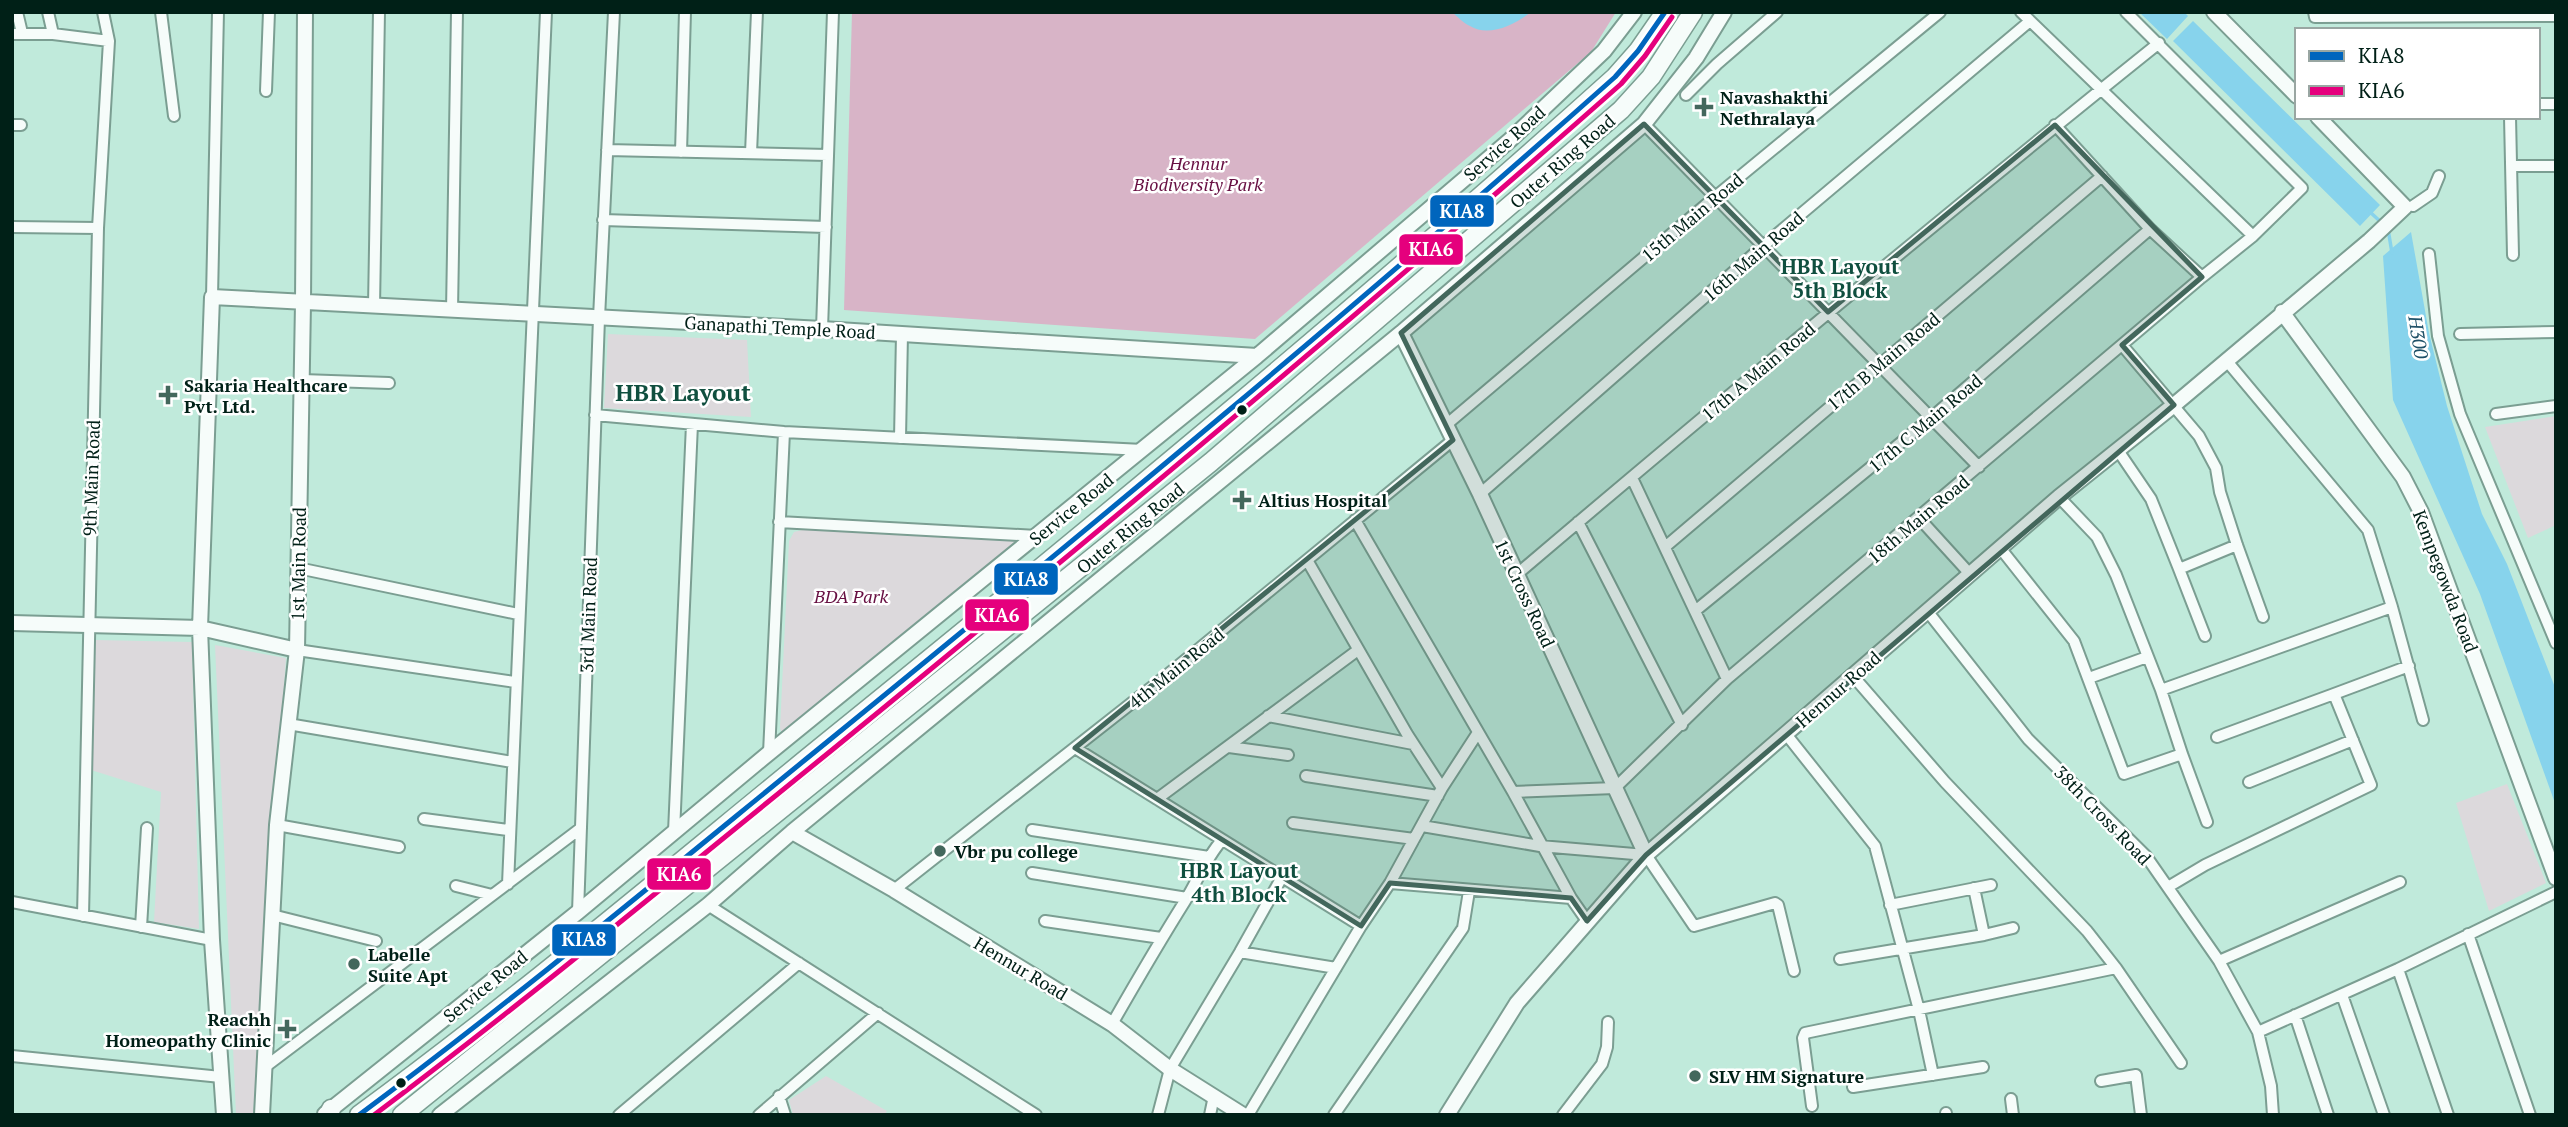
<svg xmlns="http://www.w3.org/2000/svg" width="2568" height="1127" viewBox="0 0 2568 1127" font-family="'PT Serif',serif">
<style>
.green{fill:#dcd9dc}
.forest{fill:#d8b4c7}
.water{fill:#87d3ec}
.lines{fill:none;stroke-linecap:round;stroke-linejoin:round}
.stream{stroke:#87d3ec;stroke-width:3.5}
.minor-casing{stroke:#7b9e92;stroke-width:14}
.tertiary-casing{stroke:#7b9e92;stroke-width:18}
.trunk-casing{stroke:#7b9e92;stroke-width:21}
.minor{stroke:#f6fcfa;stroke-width:10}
.tertiary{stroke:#f6fcfa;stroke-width:14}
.trunk{stroke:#f6fcfa;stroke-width:18}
.bus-1-casing{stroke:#fff;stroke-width:10}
.bus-2-casing{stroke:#fff;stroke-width:10}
.bus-1{stroke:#0065bd;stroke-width:5}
.bus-2{stroke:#e5007d;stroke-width:5}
.marked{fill:#43675c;fill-opacity:0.2;stroke:#43675c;stroke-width:5;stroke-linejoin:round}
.poi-dot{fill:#43675c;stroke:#fff;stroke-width:2.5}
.bus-dot{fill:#002017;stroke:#fff;stroke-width:2.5}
.labels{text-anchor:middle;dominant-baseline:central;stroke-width:5;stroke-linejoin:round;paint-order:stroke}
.poi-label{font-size:18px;font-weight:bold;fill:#002017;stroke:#fff;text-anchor:start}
.street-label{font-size:18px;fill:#002017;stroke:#fff}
.park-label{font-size:18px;font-style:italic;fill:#670f42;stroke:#fff}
.water-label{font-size:19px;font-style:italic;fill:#1f5168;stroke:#fff}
.quarter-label{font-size:21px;font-weight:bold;fill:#104f3f;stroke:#fff}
.district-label{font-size:24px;font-weight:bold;fill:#104f3f;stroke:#fff}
.line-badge{stroke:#fff;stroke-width:2.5}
.badge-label{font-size:19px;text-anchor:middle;font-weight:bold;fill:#fff}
</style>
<rect width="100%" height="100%" fill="#c0eadb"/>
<path class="green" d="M 608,334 L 747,340 L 751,417 L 604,408 Z
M 2556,416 L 2556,525 L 2528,538 L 2485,427 Z
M 806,529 L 1024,540 L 782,734 L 780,728 L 789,541 L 794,532 Z
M 95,640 L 192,642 L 199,929 L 154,922 L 161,792 L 91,770 Z
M 215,645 L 286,658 L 253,1115 L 236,1115 Z
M 2507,784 L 2546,883 L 2489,911 L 2456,803 Z
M 826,1076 L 887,1111 L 884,1115 L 793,1115 L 789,1100 Z"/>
<path class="forest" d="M 852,12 L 1616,12 L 1591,52 L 1255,339 L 844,310 Z"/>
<path class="water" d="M 1452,12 L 1531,12 C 1516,24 1489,38 1470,26 C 1463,23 1458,17 1452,12 Z
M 2139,12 L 2184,12 L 2188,16 L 2167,39 Z
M 2193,21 L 2380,205 L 2360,226 L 2173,41 Z
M 2411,232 L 2429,333 L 2447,406 L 2482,514 L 2507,564 L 2556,690 L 2556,806 L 2480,594 L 2393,400 L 2383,256 Z"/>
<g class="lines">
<path class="stream" d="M 2370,212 L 2383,224
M 2388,229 L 2392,253"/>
<defs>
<path id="minor" d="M 17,12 L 22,33
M 48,12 L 53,34
M 161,12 L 174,116
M 2021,12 L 2253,236
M 2314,12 L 2315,17 L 2556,16
M 12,34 L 53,34 L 109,41
M 266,91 L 269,12
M 1686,95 L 1717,64 L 1777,12
M 2538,104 L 2556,104
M 2510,117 L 2513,255
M 1644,124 L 1979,467
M 12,125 L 21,125
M 2055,125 L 2150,229 L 2202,277
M 607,150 L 828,155
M 681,152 L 685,12
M 751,153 L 757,12
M 2512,166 L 2556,166
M 2413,206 L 2432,193 L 2439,176
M 603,220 L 826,227
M 12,227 L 98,228
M 2429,254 L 2438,336 L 2460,414 L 2556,643
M 212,297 L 218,12
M 374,307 L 379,12
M 452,311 L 457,12
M 822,329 L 833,12
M 2460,334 L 2556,332
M 2122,345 L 2199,436 L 2216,468 L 2220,492 L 2237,545 L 2263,617
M 2226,360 L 2368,530 L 2392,607 L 2423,720
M 302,380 L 389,383
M 2496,414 L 2556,406
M 595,415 L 784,432 L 1143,450
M 1446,425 L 1715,197 L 1940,12
M 900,438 L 902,334
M 2117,449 L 2151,499 L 2179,569 L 2237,545
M 1632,478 L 1727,679
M 1480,494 L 1763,246 L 2030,21
M 2059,497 L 2097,537 L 2116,575 L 2161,690 L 2392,607
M 1919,518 L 1970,574
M 1355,520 L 1513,792 L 1571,898
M 779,522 L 1037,536
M 1578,522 L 1682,725
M 1665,547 L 2102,176
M 2001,549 L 2074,641 L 2124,774 L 2182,754
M 1307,560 L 1407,734 L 1442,788
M 298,568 L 518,614
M 2179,569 L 2205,636
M 1516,575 C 1728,395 1942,217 2159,43
M 1695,611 L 1931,418 L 2150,229
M 1928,612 L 2028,739 L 2146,856 L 2219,961 L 2258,1032 L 2271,1086 L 2273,1115
M 297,650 L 515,682
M 1853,676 L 1945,782 L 2087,931 L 2116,968 L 2181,1063
M 2089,678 L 2147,657
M 2161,690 L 2182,754 L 2207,822
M 1268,716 L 1413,744
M 288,724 L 512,762
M 1786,734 L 1875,846 L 1919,1010 L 1933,1075
M 2217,737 L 2334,694
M 1229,747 L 1288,755
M 1075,748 L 1361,926
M 769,753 L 784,432
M 1306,776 L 1438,796
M 2249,782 L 2353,740
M 1513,792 L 1615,788 L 1727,679 L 2202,277 L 2253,236 L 2302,188 L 2126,12
M 1157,799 L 1358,650
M 424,819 L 508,830
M 1293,823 L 1414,839
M 277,825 L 399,847
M 1422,826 L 1540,846 L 1646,855 L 1694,926 L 1775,903 L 1778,905 L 1794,971
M 1032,830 L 1209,857
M 674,832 L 692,424
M 1032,873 L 1187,898
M 1390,883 L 1571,898 L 1587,921
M 508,884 L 546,12
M 456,886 L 492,895
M 2168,887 L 2205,865 L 2371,785 L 2334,694 L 2409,666
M 1974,888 L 1984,935 L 2013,928
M 894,890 L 1166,676 L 1453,440
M 12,902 L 212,940
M 708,905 L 1036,1115
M 1890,905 L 1991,885
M 578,912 L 599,318 L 614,12
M 272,915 L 376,941
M 83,916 L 98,228 L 109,41 L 103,12
M 1045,921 L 1161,938
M 141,927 L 147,828
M 2468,934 L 2530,1115
M 1240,952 L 1336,968
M 1840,959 L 1984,935
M 2219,961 L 2400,882
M 2398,969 L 2448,1115
M 2342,995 L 2384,1115
M 2295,1015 L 2328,1115
M 1112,1024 C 1136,982 1160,941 1185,901 C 1198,880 1206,858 1222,840
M 2258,1032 L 2398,969 L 2556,892
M 12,1056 L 221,1077
M 265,1067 L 581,828
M 2101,1081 L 2136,1075 L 2141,1115
M 1853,1087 L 1983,1067
M 779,1096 L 785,1115
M 2011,1099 L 2013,1115
M 1812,1106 L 1803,1038 L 1805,1033 L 2116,968
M 1946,1113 L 1946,1115
M 619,1115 L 799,963
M 759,1115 L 878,1013
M 1158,1115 L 1170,1069 L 1240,952 L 1282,877
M 1210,1115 L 1214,1096
M 1248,1115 L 1361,926 L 1390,883 L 1442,788 L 1477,734
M 1334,1115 L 1463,928 L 1469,891
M 1563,1115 L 1602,1064 L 1607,1047 L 1608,1022"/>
<path id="tertiary" d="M 2214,12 L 2297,96
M 2282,312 L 2403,477 L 2421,512 L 2556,878
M 1401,333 L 1480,494 L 1646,855
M 12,623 L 200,628 L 297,650
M 792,832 L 894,890 L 1112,1024 L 1170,1069 L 1243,1115
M 325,1114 L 578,912 L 769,753 L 1257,356 L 1510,140 L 1604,51 L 1634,12
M 224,1115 L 212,940 L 200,628 L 212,297 L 822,329 L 1257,356
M 262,1115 L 277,825 L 297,650 L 303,303 L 305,12
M 440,1115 L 708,905 L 792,832 L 1401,333 L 1644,124 L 1696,58 L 1724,12
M 1447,1115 L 1517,1003 L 1646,855 L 2059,497 L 2174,405 L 2369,241 L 2405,207 L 2318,117"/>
<path id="trunk" d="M 329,1115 L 331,1109
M 359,1115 C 520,997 672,868 827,742 C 1095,525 1359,307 1615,77 L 1638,51 L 1665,12
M 402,1115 L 1211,462 L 1621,110 L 1651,77 L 1693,12"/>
</defs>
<use href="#minor" class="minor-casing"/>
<use href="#tertiary" class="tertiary-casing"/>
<use href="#trunk" class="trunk-casing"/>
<use href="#minor" class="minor"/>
<use href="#tertiary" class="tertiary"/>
<use href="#trunk" class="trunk"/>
<defs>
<path id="bus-1" d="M 359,1115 C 519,996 672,868 827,742 C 1093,525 1358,306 1615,77 L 1638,51 L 1665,12"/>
<path id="bus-2" d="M 374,1115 C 530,998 680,873 832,750 C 1099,532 1363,312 1621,84 L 1645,56 L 1672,17"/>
</defs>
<use href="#bus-1" class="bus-1-casing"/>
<use href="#bus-2" class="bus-2-casing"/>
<use href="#bus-1" class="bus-1"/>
<use href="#bus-2" class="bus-2"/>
</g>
<path class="marked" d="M 1644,124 L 1828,312 L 2055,125 L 2202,277 L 2122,345 L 2174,405 L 1646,855 L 1587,921 L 1571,898 L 1390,883 L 1361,926 L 1075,748 L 1453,440 L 1401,333 Z"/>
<g class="poi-dot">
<path d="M1700.5 96.5h7v7h7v7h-7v7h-7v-7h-7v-7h7z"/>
<path d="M164.5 384.5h7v7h7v7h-7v7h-7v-7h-7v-7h7z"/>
<path d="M1238.5 489.5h7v7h7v7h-7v7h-7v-7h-7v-7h7z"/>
<circle cx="940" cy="851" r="7"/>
<circle cx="354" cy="964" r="7"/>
<path d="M283.5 1018.5h7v7h7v7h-7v7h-7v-7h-7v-7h7z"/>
<circle cx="1695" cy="1076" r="7"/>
</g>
<g class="bus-dot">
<circle cx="1242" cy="410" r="6"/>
<circle cx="401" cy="1083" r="6"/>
</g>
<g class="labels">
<g class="poi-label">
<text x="1720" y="97">Navashakthi<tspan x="1720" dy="21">Nethralaya</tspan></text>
<text x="184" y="385">Sakaria Healthcare<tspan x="184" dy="21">Pvt. Ltd.</tspan></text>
<text x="1258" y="500">Altius Hospital</text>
<text x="954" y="851">Vbr pu college</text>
<text x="368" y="954">Labelle<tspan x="368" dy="21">Suite Apt</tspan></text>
<text x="271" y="1019" text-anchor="end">Reachh<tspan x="271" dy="21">Homeopathy Clinic</tspan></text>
<text x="1709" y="1076">SLV HM Signature</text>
</g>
<g class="street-label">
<text transform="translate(1504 143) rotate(-42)">Service Road</text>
<text transform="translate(1562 161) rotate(-41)">Outer Ring Road</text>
<text transform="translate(1692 217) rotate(-40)">15th Main Road</text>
<text transform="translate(1753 256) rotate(-41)">16th Main Road</text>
<text transform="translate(780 327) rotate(3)">Ganapathi Temple Road</text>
<text transform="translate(1883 361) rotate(-40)">17th B Main Road</text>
<text transform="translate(1758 371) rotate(-40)">17th A Main Road</text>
<text transform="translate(1925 423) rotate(-40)">17th C Main Road</text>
<text transform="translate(91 478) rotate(-88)">9th Main Road</text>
<text transform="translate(1071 509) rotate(-39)">Service Road</text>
<text transform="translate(1918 519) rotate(-40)">18th Main Road</text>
<text transform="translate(1130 528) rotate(-39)">Outer Ring Road</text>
<text transform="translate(298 564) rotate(-89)">1st Main Road</text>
<text transform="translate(2446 581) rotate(69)">Kempegowda Road</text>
<text transform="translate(1525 593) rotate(65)">1st Cross Road</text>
<text transform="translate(588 615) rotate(-88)">3rd Main Road</text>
<text transform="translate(1176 668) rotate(-39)">4th Main Road</text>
<text transform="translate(1838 689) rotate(-41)">Hennur Road</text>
<text transform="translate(2103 815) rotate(46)">38th Cross Road</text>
<text transform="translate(1021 968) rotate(31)">Hennur Road</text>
<text transform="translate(485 986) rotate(-39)">Service Road</text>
</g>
<g class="park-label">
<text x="1198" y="163">Hennur<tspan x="1198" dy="21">Biodiversity Park</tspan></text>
<text x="851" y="596">BDA Park</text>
</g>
<g class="water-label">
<text transform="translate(2419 337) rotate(81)">H300</text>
</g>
<g class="quarter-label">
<text x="1840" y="266">HBR Layout<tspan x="1840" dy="24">5th Block</tspan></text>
<text x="1239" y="870">HBR Layout<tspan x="1239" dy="24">4th Block</tspan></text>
</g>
<g class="district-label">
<text x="683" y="392">HBR Layout</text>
</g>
</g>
<g class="line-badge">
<rect x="1429" y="194" width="66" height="34" rx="7" fill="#0065bd"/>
<rect x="1398" y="233" width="66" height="33" rx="7" fill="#e5007d"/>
<rect x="993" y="562" width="66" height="34" rx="7" fill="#0065bd"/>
<rect x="964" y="598" width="66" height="34" rx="7" fill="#e5007d"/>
<rect x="646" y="857" width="66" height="34" rx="7" fill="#e5007d"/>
<rect x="551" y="923" width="66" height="34" rx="7" fill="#0065bd"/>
</g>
<g class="badge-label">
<text x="1462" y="218">KIA8</text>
<text x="1431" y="256">KIA6</text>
<text x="1026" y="586">KIA8</text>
<text x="997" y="622">KIA6</text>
<text x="679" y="881">KIA6</text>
<text x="584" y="946">KIA8</text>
</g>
<rect width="2568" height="1127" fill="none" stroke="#002017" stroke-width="28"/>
<rect x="2295" y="28" width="245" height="91" fill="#ffffff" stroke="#99a6a2" stroke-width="2"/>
<rect x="2309" y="51" width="35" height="10" fill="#0065bd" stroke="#99a6a2" stroke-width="2"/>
<text x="2358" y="63" font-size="21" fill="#002017">KIA8</text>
<rect x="2309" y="86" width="35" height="10" fill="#e5007d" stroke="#99a6a2" stroke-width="2"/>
<text x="2358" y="98" font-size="21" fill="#002017">KIA6</text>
</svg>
